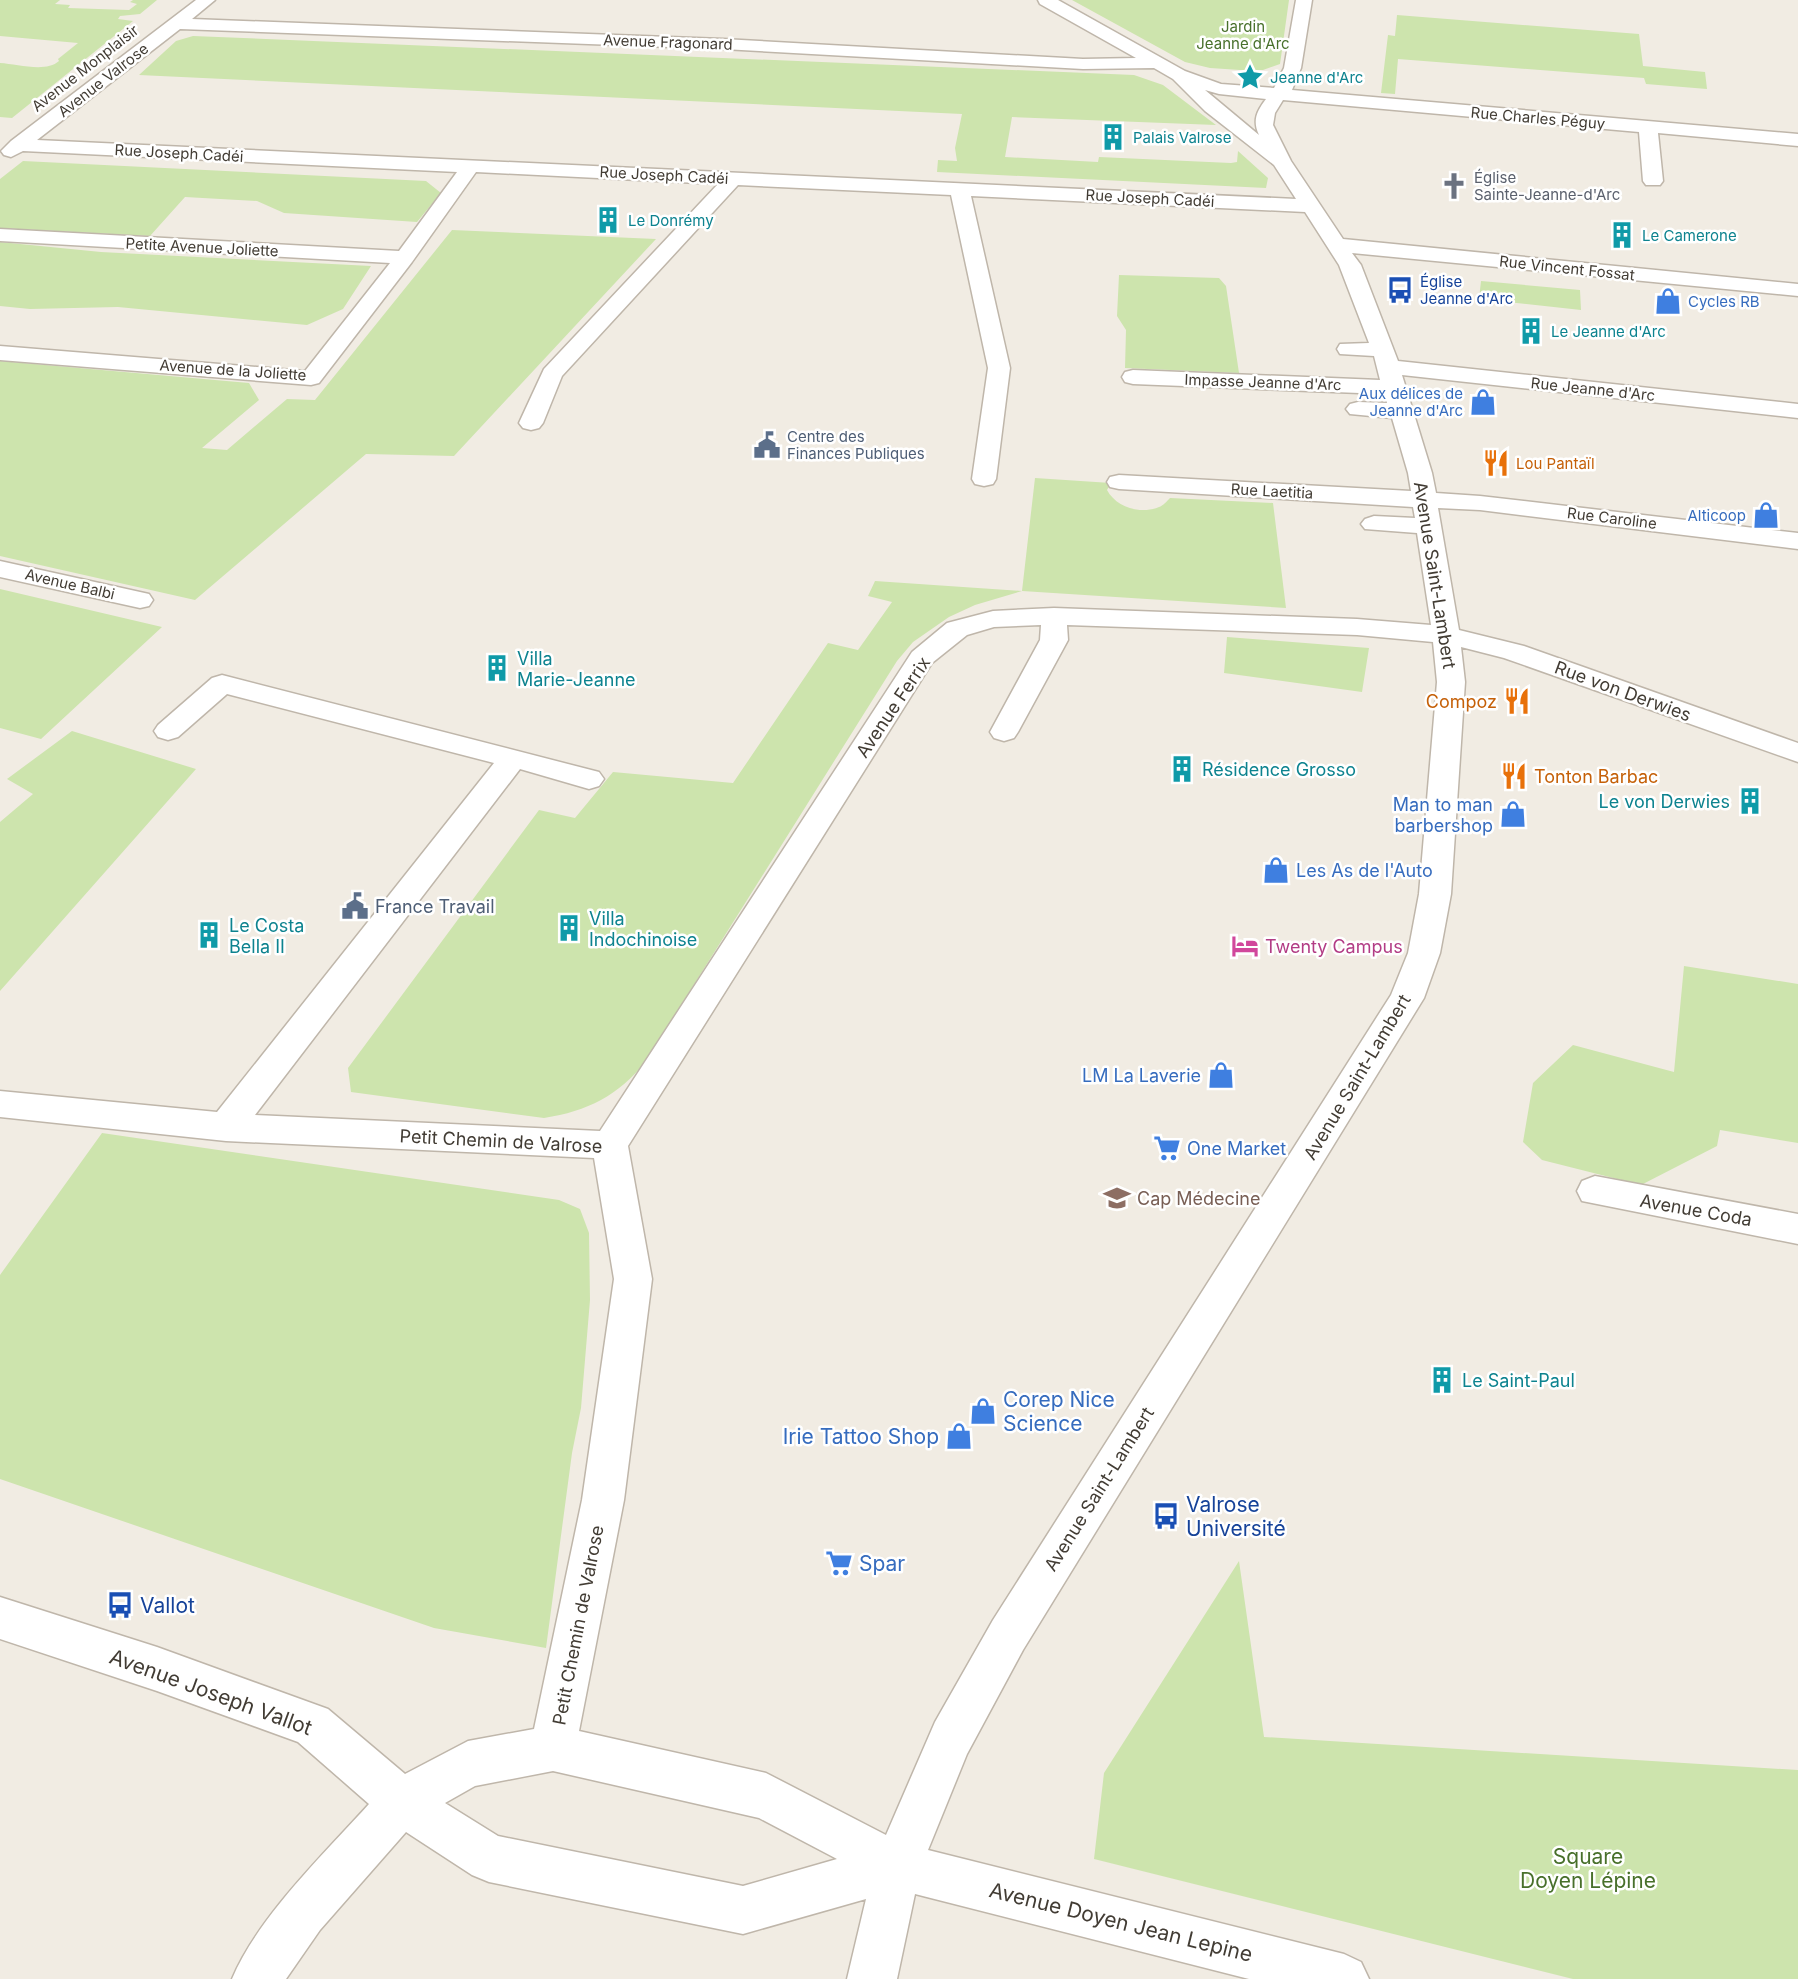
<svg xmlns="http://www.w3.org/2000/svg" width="1798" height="1979" viewBox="0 0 1798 1979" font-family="Inter,sans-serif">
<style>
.green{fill:#cde4ad}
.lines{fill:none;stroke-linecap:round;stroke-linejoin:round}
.minor-casing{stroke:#bfb6aa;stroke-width:3}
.minor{fill:#fff;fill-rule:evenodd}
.labels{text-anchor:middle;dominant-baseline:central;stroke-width:5;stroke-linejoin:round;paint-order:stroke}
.far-park-label{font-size:15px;fill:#48702b;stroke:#fff}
.far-street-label{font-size:15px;fill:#423c34;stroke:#fff}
.far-culture-label{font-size:15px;fill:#0d838f;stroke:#fff;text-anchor:start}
.far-worship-label{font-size:15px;fill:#5b616d;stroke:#fff;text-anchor:start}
.far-transit-label{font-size:15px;fill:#164399;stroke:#fff;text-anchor:start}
.far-shop-label{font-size:15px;fill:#366cbe;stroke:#fff;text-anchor:end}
.far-service-label{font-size:15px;fill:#4e5e75;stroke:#fff;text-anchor:start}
.far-food-label{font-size:15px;fill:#c56008;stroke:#fff;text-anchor:start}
.street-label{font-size:18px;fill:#423c34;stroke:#fff}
.culture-label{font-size:18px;fill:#0d838f;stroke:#fff;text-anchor:start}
.food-label{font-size:18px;fill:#c56008;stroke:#fff;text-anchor:end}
.shop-label{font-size:18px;fill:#366cbe;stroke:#fff;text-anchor:end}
.service-label{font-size:18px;fill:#4e5e75;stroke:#fff;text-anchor:start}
.hotel-label{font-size:18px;fill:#b23c85;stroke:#fff;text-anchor:start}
.education-label{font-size:18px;fill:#785e54;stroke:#fff;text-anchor:start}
.near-shop-label{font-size:21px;fill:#366cbe;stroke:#fff;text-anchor:start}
.near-transit-label{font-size:21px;fill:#164399;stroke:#fff;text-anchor:start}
.near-street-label{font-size:21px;fill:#423c34;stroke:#fff}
.near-park-label{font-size:21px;fill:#48702b;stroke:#fff}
</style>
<rect width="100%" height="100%" fill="#f1ece3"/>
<path class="green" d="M 0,0 L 60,0 L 55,4 L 70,5 L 68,8 L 129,10 L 137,4 L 130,2 L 133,0 L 157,0 L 140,14 L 120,16 L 118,19 L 133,21 L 12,118 L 0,117 L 0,63 C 17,64 46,73 59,61 L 58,59 L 78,43 L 0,36 Z
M 1072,0 L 1289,0 L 1280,64 L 1263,70 L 1240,70 L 1210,68 L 1185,62 Z
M 1397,15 L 1639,34 L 1643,66 L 1705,72 L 1707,89 L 1646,84 L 1644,78 L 1398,59 L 1395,94 L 1381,93 L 1388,35 L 1395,36 Z
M 193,36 L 1134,75 L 1163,85 L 1216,125 L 1012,117 L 1005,157 L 1098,162 L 1099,157 L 1231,163 L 1237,162 L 1238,151 L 1268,178 L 1266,188 L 937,172 L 938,160 L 957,161 L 955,148 L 962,114 L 139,75 L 176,41 Z
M 23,161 L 426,181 L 441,193 L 417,222 L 284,213 L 257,201 L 185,197 L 150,236 L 0,228 L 0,179 Z
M 452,230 L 656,239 L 454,456 L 366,454 L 195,600 L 0,556 L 0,361 L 249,383 L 259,400 L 202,448 L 227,450 L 287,399 L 315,400 Z
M 0,242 L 101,252 L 371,266 L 343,309 L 307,325 L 118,307 L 30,309 L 0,306 Z
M 1119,275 L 1219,278 L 1226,286 L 1239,373 L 1125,368 L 1126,330 L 1117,316 Z
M 1481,281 L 1580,290 L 1581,310 L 1479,299 Z
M 1035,478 L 1111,483 L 1107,490 C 1116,507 1140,515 1159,507 C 1163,506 1167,501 1170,498 L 1273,503 L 1286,608 L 1022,591 L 975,605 L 949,617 L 913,642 L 897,661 L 646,1061 C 618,1096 588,1111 544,1118 L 351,1092 L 348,1068 L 539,810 L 575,818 L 613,772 L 733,783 L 828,643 L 858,650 L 892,602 L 868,596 L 875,581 L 1022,591 Z
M 0,589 L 162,627 L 41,739 L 0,728 Z
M 1227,637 L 1369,648 L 1362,692 L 1224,673 Z
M 72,731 L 196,769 L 0,991 L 0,822 L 33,794 L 7,779 Z
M 1684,966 L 1798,984 L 1798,1143 L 1720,1130 L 1717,1146 L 1641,1185 L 1542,1160 L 1523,1142 L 1533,1083 L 1573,1045 L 1674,1072 Z
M 102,1133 L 559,1200 L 580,1209 L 589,1233 L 590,1300 L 581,1408 L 572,1453 L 546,1648 L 434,1628 L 0,1479 L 0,1275 Z
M 1239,1561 L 1264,1737 L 1798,1770 L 1798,1979 L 1573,1979 L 1094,1859 L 1104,1773 Z"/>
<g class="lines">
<defs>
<path id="minor" d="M 196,0 L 215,0 L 192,19 L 723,39 L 1083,59 L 1136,58 L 1040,4 L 1038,0 L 1058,0 L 1185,71 L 1221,84 L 1274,88 L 1284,68 L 1296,0 L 1312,0 L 1301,68 L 1292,90 L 1798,134 L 1798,146 L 1658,133 L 1663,181 L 1660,185 L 1646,185 L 1643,181 L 1639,132 L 1283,100 L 1275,113 L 1273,125 L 1291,161 L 1343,239 L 1798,284 L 1798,296 L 1352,253 L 1361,265 L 1398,361 L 1798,404 L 1798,418 L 1402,375 L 1432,473 L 1436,493 L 1480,496 L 1798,533 L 1798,549 L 1480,510 L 1438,508 L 1459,630 L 1524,646 L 1798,743 L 1798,762 L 1504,658 L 1461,647 L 1465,682 L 1451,894 L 1440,953 L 1424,998 L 1023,1650 L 967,1754 L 928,1850 L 1344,1954 L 1361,1962 L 1369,1979 L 1249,1979 L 915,1894 L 897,1979 L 847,1979 L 866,1899 L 743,1934 L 489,1882 L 472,1875 L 406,1832 L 320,1930 L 286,1979 L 232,1979 C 258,1917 324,1854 369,1804 L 298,1742 L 157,1691 L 0,1639 L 0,1597 L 157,1647 L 328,1709 L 405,1774 L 468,1741 L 534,1729 L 582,1500 L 614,1279 L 594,1158 L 226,1141 L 0,1117 L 0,1091 L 217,1112 L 494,763 L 227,694 L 178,737 L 168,740 L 158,737 L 154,731 L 158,725 L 212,678 L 222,675 L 599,772 L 604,779 L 599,786 L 589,789 L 520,769 L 255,1115 L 600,1131 L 912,652 L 947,623 L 993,611 L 1054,608 L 1357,619 L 1431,625 L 1417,533 L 1365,529 L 1361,524 L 1365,519 L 1374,516 L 1415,518 L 1413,507 L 1119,489 L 1110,487 L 1107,482 L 1110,477 L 1119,475 L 1411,491 L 1408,473 L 1392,418 L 1350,414 L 1346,409 L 1350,404 L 1358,402 L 1387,403 L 1385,394 L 1133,384 L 1125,382 L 1122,377 L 1125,372 L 1133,370 L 1380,380 L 1374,356 L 1340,354 L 1337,349 L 1340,344 L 1369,343 L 1339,265 L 1305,212 L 971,196 L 1010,368 L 996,479 L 993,484 L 984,486 L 975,484 L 972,479 L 988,368 L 951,195 L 738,185 L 562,376 L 543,423 L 539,428 L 531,430 L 523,428 L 519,423 L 544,369 L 718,184 L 476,172 L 412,262 L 319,383 L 311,385 L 0,360 L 0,346 L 305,371 L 390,263 L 0,241 L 0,229 L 399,251 L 457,172 L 23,151 L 11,157 L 4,155 L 1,151 L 11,141 ZM 180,29 L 723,49 L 1083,69 L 1154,68 L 1173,79 L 1205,111 L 1274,165 L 1296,199 L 37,140 ZM 1205,90 L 1219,94 L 1266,99 C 1257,111 1252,120 1259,135 ZM 1041,625 L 1040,640 L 990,732 L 994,738 L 1004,741 L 1014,738 L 1018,732 L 1068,640 L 1067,625 L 1357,635 L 1433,642 L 1437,682 L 1419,894 L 1408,953 L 1391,995 L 993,1620 L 935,1722 L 886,1835 L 766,1773 L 579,1731 L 624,1500 L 652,1279 L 628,1146 L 932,663 L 967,635 L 994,627 ZM 553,1771 L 759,1818 L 837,1859 L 743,1886 L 498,1836 L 445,1803 L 475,1786 Z
M 0,561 L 149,594 L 153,600 L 149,606 L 140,608 L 0,577 Z
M 1595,1176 L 1798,1214 L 1798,1244 L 1582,1201 L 1577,1191 L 1582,1181 Z"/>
</defs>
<use href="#minor" class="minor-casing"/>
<use href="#minor" class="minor"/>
</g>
<defs>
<symbol id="sight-bare" viewBox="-9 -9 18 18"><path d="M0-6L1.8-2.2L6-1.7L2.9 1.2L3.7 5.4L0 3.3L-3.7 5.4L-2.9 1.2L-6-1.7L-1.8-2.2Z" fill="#0f9aa8" stroke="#fff" stroke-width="2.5" paint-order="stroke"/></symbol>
<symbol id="building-bare" viewBox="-9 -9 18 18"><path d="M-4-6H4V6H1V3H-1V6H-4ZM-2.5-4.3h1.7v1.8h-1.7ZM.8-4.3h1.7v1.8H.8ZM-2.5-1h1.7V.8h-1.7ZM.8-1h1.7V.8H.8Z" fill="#0f9aa8" stroke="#fff" stroke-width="2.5" paint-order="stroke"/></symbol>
<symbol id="church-bare" viewBox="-9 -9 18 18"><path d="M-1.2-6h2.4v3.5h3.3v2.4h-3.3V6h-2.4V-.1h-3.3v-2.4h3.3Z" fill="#6b7280" stroke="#fff" stroke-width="2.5" paint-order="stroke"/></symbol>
<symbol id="bus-bare" viewBox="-9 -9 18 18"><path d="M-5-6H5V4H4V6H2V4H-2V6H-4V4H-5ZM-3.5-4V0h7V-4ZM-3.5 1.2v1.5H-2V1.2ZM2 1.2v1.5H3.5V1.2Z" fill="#1a4fb4" stroke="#fff" stroke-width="2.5" paint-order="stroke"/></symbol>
<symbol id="shop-bare" viewBox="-9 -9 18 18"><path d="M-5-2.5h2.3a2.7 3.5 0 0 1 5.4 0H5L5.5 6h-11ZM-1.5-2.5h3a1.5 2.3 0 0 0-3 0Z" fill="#3f7fe0" stroke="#fff" stroke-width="2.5" paint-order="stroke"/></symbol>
<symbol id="civic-bare" viewBox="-9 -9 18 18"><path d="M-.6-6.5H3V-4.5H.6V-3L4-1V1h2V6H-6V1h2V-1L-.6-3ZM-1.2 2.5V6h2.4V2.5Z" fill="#5c6f8a" stroke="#fff" stroke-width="2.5" paint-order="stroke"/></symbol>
<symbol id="restaurant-bare" viewBox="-9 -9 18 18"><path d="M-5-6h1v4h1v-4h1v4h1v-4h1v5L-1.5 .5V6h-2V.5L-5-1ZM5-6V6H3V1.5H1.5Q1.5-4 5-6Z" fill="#e8710a" stroke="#fff" stroke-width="2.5" paint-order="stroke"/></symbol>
<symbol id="hotel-bare" viewBox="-9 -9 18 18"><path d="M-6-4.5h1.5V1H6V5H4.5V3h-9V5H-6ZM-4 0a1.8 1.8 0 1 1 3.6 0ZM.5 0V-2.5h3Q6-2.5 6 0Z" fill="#d1479c" stroke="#fff" stroke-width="2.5" paint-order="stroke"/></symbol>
<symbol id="supermarket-bare" viewBox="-9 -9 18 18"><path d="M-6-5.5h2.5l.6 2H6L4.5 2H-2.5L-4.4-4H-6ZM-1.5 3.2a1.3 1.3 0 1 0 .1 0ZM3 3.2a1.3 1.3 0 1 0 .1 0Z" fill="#3f7fe0" stroke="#fff" stroke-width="2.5" paint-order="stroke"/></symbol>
<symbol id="university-bare" viewBox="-9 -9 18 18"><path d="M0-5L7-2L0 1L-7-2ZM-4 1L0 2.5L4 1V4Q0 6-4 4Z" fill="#8d6e63" stroke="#fff" stroke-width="2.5" paint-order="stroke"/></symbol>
</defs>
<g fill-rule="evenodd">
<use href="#sight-bare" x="1231" y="58" width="38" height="38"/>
<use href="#building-bare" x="1094" y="118" width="38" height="38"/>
<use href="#church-bare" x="1435" y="167" width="38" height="38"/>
<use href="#building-bare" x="589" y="201" width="38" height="38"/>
<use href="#building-bare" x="1603" y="216" width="38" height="38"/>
<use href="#bus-bare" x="1381" y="271" width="38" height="38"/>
<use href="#shop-bare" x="1649" y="282" width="38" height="38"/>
<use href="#building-bare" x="1512" y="312" width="38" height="38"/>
<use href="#shop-bare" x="1464" y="383" width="38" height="38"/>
<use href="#civic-bare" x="748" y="426" width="38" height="38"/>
<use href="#restaurant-bare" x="1477" y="444" width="38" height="38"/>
<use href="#shop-bare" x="1747" y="496" width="38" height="38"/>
<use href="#building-bare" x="478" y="649" width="38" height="38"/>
<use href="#restaurant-bare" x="1498" y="682" width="38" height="38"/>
<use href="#building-bare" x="1163" y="750" width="38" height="38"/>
<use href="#restaurant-bare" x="1495" y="757" width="38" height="38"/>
<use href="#building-bare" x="1731" y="782" width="38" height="38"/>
<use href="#shop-bare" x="1494" y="795" width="38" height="38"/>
<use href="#shop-bare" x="1257" y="851" width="38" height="38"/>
<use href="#civic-bare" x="336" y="887" width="38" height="38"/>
<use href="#building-bare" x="550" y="909" width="38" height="38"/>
<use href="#building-bare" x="190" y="916" width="38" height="38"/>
<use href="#hotel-bare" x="1226" y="927" width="38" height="38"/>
<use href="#shop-bare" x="1202" y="1056" width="38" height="38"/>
<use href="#supermarket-bare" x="1148" y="1129" width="38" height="38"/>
<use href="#university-bare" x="1098" y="1179" width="38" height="38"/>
<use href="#building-bare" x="1423" y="1361" width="38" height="38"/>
<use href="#shop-bare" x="964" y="1392" width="38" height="38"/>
<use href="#shop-bare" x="940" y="1417" width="38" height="38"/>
<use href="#bus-bare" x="1147" y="1497" width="38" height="38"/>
<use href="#supermarket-bare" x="820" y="1544" width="38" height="38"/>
<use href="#bus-bare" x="101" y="1586" width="38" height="38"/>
</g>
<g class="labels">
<g class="far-park-label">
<text x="1243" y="26">Jardin<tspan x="1243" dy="17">Jeanne d'Arc</tspan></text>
</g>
<g class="far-street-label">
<text transform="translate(668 42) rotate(2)">Avenue Fragonard</text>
<text transform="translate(85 68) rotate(-38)">Avenue Monplaisir</text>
<text transform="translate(103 80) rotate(-38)">Avenue Valrose</text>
<text transform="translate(1538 118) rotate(5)">Rue Charles Péguy</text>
<text transform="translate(179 153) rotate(3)">Rue Joseph Cadéi</text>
<text transform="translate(664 175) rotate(3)">Rue Joseph Cadéi</text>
<text transform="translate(1150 198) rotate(3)">Rue Joseph Cadéi</text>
<text transform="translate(202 247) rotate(3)">Petite Avenue Joliette</text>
<text transform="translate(1567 268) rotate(6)">Rue Vincent Fossat</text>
<text transform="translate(233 370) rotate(4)">Avenue de la Joliette</text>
<text transform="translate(1263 382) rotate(2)">Impasse Jeanne d'Arc</text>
<text transform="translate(1593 389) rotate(6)">Rue Jeanne d'Arc</text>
<text transform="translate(1272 491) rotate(3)">Rue Laetitia</text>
<text transform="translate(1612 518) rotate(7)">Rue Caroline</text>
<text transform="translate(70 584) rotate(13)">Avenue Balbi</text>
</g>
<g class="far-culture-label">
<text x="1270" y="77">Jeanne d'Arc</text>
<text x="1133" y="137">Palais Valrose</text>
<text x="628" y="220">Le Donrémy</text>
<text x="1642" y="235">Le Camerone</text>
<text x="1551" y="331">Le Jeanne d'Arc</text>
</g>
<g class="far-worship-label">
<text x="1474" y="177">Église<tspan x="1474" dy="17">Sainte-Jeanne-d'Arc</tspan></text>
</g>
<g class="far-transit-label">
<text x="1420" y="281">Église<tspan x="1420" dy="17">Jeanne d'Arc</tspan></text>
</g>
<g class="far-shop-label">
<text x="1688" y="301" text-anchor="start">Cycles RB</text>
<text x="1463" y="393">Aux délices de<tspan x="1463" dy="17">Jeanne d'Arc</tspan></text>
<text x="1746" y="515">Alticoop</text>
</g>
<g class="far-service-label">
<text x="787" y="436">Centre des<tspan x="787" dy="17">Finances Publiques</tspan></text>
</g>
<g class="far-food-label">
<text x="1516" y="463">Lou Pantaïl</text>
</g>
<g class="street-label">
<text transform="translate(1435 575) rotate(81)">Avenue Saint-Lambert</text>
<text transform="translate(1623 691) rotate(20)">Rue von Derwies</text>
<text transform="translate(893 707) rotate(-56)">Avenue Ferrix</text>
<text transform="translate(1357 1077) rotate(-59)">Avenue Saint-Lambert</text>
<text transform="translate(501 1141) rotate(3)">Petit Chemin de Valrose</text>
<text transform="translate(1696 1210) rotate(10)">Avenue Coda</text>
<text transform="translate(1099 1489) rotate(-58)">Avenue Saint-Lambert</text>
<text transform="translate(578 1625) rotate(-79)">Petit Chemin de Valrose</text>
</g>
<g class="culture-label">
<text x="517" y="658">Villa<tspan x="517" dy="21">Marie-Jeanne</tspan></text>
<text x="1202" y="769">Résidence Grosso</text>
<text x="1730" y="801" text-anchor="end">Le von Derwies</text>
<text x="589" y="918">Villa<tspan x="589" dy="21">Indochinoise</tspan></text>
<text x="229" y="925">Le Costa<tspan x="229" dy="21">Bella II</tspan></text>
<text x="1462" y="1380">Le Saint-Paul</text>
</g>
<g class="food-label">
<text x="1497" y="701">Compoz</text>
<text x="1534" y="776" text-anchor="start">Tonton Barbac</text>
</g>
<g class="shop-label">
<text x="1493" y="804">Man to man<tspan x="1493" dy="21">barbershop</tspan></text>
<text x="1296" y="870" text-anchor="start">Les As de l'Auto</text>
<text x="1201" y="1075">LM La Laverie</text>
<text x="1187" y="1148" text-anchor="start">One Market</text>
</g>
<g class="service-label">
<text x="375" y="906">France Travail</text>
</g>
<g class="hotel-label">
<text x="1265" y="946">Twenty Campus</text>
</g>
<g class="education-label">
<text x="1137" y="1198">Cap Médecine</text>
</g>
<g class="near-shop-label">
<text x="1003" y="1399">Corep Nice<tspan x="1003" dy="24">Science</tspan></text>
<text x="939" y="1436" text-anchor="end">Irie Tattoo Shop</text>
<text x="859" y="1563">Spar</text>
</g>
<g class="near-transit-label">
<text x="1186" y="1504">Valrose<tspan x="1186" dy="24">Université</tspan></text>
<text x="140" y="1605">Vallot</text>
</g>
<g class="near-street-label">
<text transform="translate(211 1692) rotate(20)">Avenue Joseph Vallot</text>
<text transform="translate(1121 1922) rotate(14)">Avenue Doyen Jean Lepine</text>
</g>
<g class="near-park-label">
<text x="1588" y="1856">Square<tspan x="1588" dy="24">Doyen Lépine</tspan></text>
</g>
</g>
</svg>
